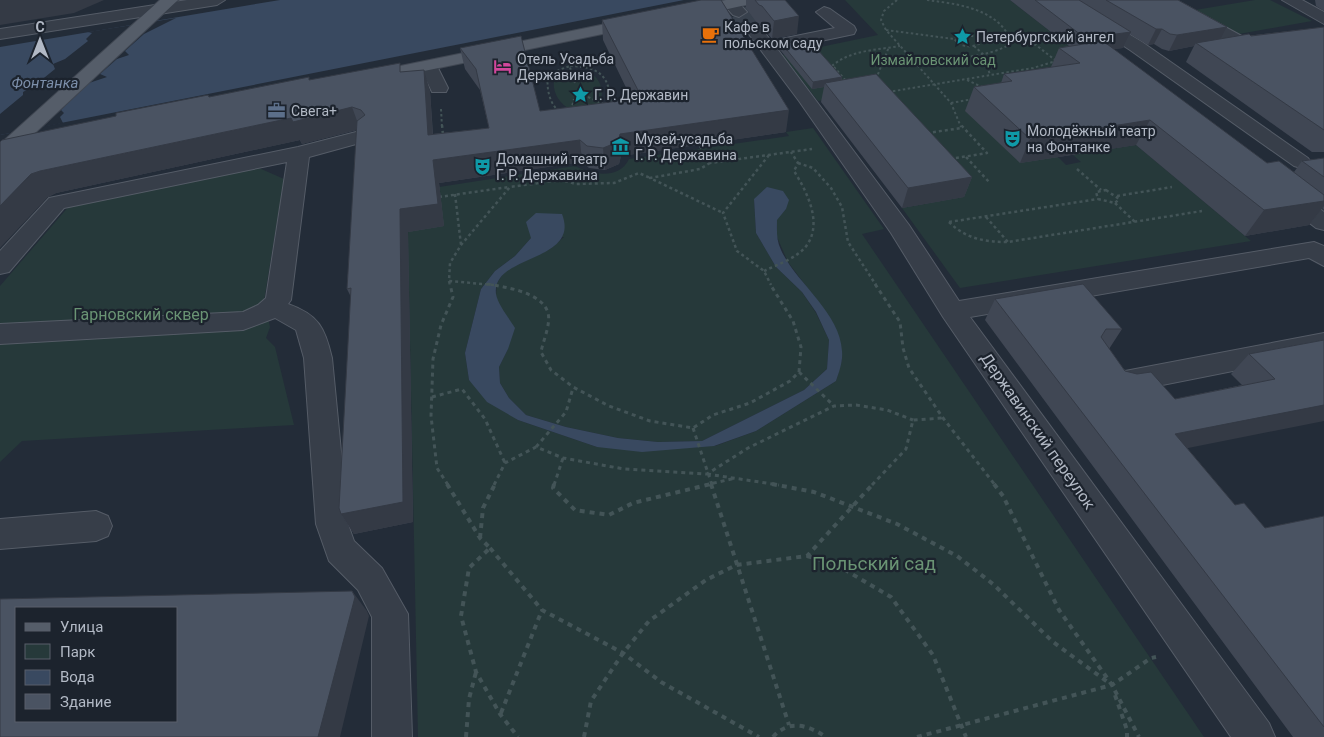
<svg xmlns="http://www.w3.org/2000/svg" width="1324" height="737" viewBox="0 0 1324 737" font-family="Roboto,sans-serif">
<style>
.green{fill:#26393a;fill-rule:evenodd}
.water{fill:#394960}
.pier{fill:#232c38}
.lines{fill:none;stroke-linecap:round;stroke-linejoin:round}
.minor-tunnel{stroke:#38414d;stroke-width:18;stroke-dasharray:18 9;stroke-linecap:butt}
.minor-casing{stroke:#555c67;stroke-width:2}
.major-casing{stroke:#404752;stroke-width:2}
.path-far3{stroke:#435457;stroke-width:2;stroke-dasharray:2.5 2.5;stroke-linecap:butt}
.path-far2{stroke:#435457;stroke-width:2.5;stroke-dasharray:3 3;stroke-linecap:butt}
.path-far1{stroke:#435457;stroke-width:3;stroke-dasharray:4 4;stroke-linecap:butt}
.path{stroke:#435457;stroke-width:4;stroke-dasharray:5 5;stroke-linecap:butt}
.minor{fill:#373e49;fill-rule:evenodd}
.major{fill:#555d69;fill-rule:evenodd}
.wall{fill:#404754}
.shaded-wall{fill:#343a45}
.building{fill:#4a5362;stroke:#343a45;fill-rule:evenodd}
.labels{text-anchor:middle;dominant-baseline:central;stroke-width:4.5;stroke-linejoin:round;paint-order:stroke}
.far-poi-label{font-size:14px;fill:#b2b9c5;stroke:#1c232d;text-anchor:start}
.far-park-label{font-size:14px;fill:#6a9474;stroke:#1c232d}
.far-water-label{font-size:15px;font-style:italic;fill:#7c8faa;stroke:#1c232d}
.park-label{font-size:16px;fill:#6a9474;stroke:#1c232d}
.street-label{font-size:16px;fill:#b2b9c5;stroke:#1c232d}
.near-park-label{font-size:19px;fill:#6a9474;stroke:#1c232d}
</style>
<rect width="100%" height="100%" fill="#232c38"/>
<path class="green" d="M 845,0 L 1010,0 L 1092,64 L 1058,157 L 1066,165 L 1081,162 L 1073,155 L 1136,145 L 1251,241 L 960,288 L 902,208 L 963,197 L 872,93 L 818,101 L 782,55 L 878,35 Z
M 1255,0 L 1270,0 L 1312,21 L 1239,34 L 1195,10 Z
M 577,70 C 580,71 586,71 589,72 C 602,78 606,97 597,107 L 571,110 C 559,103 552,93 554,78 Z
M 813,128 L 884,229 L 862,234 L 1204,737 L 418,737 L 407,192 L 575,166 C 592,175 619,180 629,159 L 789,136 L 786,132 ZM 754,200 L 786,209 L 777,219 L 777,237 L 788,262 L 832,321 L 842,360 L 836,381 L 756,431 L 715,446 L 597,447 L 518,420 L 469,380 L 465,353 L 481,289 L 495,271 L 515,256 L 531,238 L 564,237 L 550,249 L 505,271 L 497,283 L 496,296 L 508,349 L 499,367 L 500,383 L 509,398 L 526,415 L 566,427 L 618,438 L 658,442 L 702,441 L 804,390 L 827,369 L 829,340 L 816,313 L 802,292 L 776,267 L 756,233 Z
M 259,168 L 284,179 L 264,301 L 270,327 L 266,338 L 275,347 L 294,425 L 22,441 L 0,462 L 0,286 L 70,205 Z"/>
<path class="water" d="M 280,0 L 684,0 L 0,135 L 0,47 Z
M 767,187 L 783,191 L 789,200 L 786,209 L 777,220 C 777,230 776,240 781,250 C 796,283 840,312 842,351 C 843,362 839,372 836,381 L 756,431 L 714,446 L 642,452 L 597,447 L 518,420 L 487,402 L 469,380 L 465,353 L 481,289 L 495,271 L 515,256 L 531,238 L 526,222 L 536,213 L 562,214 C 581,263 491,254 496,294 C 498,305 509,318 515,328 L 508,349 L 499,367 L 500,383 L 509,398 L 526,415 L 566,427 L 618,438 L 658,442 L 702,441 L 804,390 L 827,369 L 829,340 L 816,312 L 802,292 L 776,267 L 756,233 L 754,199 Z"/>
<path class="pier" d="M 176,18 L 144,34 L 125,51 L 129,55 L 117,59 L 100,74 L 107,77 L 89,83 L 61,110 L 64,113 L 60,117 L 63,123 L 0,135 L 0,114 L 23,95 L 23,92 L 34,86 L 55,69 L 53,64 L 65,59 L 88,41 L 86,39 L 92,33 L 88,32 Z"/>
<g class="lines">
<path class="minor-tunnel" d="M 739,12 L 753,29"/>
<defs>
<path id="minor" d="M 187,0 L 225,0 L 217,5 L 0,39 L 0,29 Z
M 1053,0 L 1072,0 L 1142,42 L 1308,158 L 1311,162 L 1308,166 L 1301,168 L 1294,166 L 1130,50 Z
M 1156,0 L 1176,0 L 1249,40 L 1252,44 L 1249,48 L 1237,48 Z
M 1282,0 L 1302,0 L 1324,12 L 1324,24 Z
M 725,1 L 737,1 L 747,12 L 739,17 L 733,15 L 723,4 Z
M 824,7 L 830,9 L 854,26 L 856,30 L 854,34 L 778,50 L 909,225 L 959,301 L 1314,242 L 1324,246 L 1324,266 L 1309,258 L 970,317 L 1269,723 L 1275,737 L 1231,737 L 943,317 L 891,233 L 799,101 L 745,29 L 747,25 L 759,25 L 771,41 L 835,28 L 816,12 Z
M 429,61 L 435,62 L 448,88 L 446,92 L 432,92 L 420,66 L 423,62 Z
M 360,131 L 367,133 L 370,137 L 367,141 L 309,157 L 291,300 L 288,304 C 319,315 325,328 332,358 L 348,524 L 354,541 L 382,568 L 408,614 L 412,737 L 372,737 L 372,617 L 358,590 L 329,561 L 316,524 L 304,358 L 296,330 L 275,318 L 243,330 L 0,344 L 0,324 L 243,312 L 258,305 L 266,298 L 287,162 L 64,208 L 9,272 L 0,274 L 0,251 L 49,198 L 298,147 Z
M 1286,187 L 1294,189 L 1324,212 L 1324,230 L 1316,228 L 1278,199 L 1275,194 L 1278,189 Z
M 1324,333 L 1324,353 L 1122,393 L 1112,390 L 1106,380 L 1110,372 L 1120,369 L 1125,371 Z
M 96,511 L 108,516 L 112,526 L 108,536 L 96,541 L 0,549 L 0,519 Z"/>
<path id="major" d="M 160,0 L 178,0 L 7,159 L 0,161 L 0,144 Z
M 726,0 L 757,0 L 755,3 L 687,18 L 679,13 L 681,10 Z
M 640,17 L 646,19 L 648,22 L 646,25 L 366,83 L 360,82 L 357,78 L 360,74 L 366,73 Z"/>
</defs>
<use href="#minor" class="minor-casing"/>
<use href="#major" class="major-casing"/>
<path class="path-far3" d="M 897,0 L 884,11 L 881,20 L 886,30 L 951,103 L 961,127
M 927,0 C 957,4 995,8 1010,38 L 1036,45 L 1055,60
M 886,30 L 954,39
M 961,34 L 977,37 L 981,43 C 972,48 959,48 954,38 Z
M 974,46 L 984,55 L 990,75
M 911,57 C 944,58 976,61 1007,46 L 1010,38
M 567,58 L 575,83
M 570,66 C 602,67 610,77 611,108 C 578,132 543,116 548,74 Z
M 832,66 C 850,50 877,50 900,46
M 834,67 L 847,82
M 876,79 L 889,47
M 967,80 L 982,87
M 888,92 L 1033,68 L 1056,61
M 588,97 L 606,105
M 951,103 L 973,99
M 441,109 L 442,127
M 571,110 L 574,99"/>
<path class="path-far2" d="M 442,125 L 443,135
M 927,133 L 962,128
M 697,141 L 710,163 L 812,149
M 769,155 L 723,213 L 737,251 L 764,271 L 771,285
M 966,157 L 990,183
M 950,159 L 987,153 L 961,125
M 710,163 L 700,169 L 650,178 L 723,213
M 798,163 L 813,168 L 831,188 L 842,207 L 848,242 L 876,285
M 1077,169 L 1101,190
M 1106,190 L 1119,199 L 1115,203 L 1098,199 L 1096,192 Z
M 455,194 L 461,245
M 1117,196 L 1172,187
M 439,197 L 509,187
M 1115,203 L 1135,222
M 986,217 L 1008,242
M 949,222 C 966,239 985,242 1008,242 L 1202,211
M 949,222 L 1098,199
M 764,271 C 778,264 798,258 807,245 C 823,222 806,190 794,171 L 798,163 L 791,152
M 449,281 L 450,285
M 494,285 L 449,281 L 450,263 L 461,245 L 510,187 L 561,180 L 576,184 L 614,183 L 639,173 L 650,178"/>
<path class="path-far1" d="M 487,284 C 505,287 542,292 548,313 C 551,324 543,341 541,352 L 551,370 L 573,387 L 609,406 L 650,421 L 693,428 L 713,415 L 750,403 L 790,381 L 799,372 L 801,347 L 793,321 L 770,284
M 875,284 L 900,322 L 903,348 L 909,368 L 943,418 L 995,485
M 799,372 L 834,406
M 432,397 L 462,389 L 485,419 L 505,463
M 693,428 L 712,485
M 536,447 L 566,412 L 573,388
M 707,474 L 779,485
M 448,485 L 437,468 L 431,416 L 433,359 L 441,325 L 453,297 L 450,284
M 494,485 L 505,463 L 536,447 L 563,458 L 624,469 L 707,474 L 748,448 L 834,406 L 856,405 L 887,410 L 913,420
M 554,485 L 563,458
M 705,485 L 736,478
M 872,485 L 906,449 L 913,420 L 943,418"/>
<path class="path" d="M 447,484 L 480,538 L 490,548 L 469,568 L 461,616 L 476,672 L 500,714 L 518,737
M 554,484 L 553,488 L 575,510 L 609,515 L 633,503 L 711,484
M 711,484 L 789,725
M 772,484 L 814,492 L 897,524 L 957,556 L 993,584 L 1053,642 L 1109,683
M 994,484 L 1003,496 L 1059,610 L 1112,685 L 1139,737
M 480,538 L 483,508 L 495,484
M 490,548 L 542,610 L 623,653 L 661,682 L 759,737
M 807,556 L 835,564 L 891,597 L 933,655 L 966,737
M 1115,695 L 1127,730 L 1127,737
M 501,713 L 542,610
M 466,737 L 469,699 L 476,672
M 584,737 L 591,701 L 623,653 L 649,621 L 706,580 L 736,565 L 807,556 L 873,484
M 773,737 C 789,719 808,725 826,737
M 917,737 L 1112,685 L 1151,658 L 1156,657"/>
<use href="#minor" class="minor"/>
<use href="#major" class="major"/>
</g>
<path class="wall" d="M 746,0 L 785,0 L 797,34 L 772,39 L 760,24 L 757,23 L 746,8 Z
M 1010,0 L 1178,0 L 1227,27 L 1221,39 L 1324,27 L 1324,152 L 1312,152 L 1186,62 L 1194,46 L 1169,51 L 1162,49 L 1154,44 L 1148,45 L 1130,34 L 1123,48 L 1113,49 L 1267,163 L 1294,172 L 1302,161 L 1324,158 L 1324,210 L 1322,208 L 1309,225 L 1245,236 L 1136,145 L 1020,163 L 965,111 L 974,87 L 1001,83 L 1004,74 L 1051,67 L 1059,48 L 1069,46 Z
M 1315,0 L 1324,0 L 1324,11 L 1316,6 Z
M 602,20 L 786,132 L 621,156 L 619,164 L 605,170 L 589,168 L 582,162 L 439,183 L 444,226 L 408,232 L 413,522 L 354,534 L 341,514 L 351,297 L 347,289 L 357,130 L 302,144 L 300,140 L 56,193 L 48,197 L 0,142 L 210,97 L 310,80 L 402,72 L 430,91 L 433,134 L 489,128 L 480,90 L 465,69 L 460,48 L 540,111 L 632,100 L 603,40 Z
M 782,44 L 842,77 L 842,80 L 972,177 L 964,197 L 902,208 L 821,102 L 824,87 L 812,89 L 781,51 Z
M 995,299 L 1122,329 L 1109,349 L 1125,371 L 1175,399 L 1242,385 L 1231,374 L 1249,354 L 1324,340 L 1187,448 L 1235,505 L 1265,528 L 1324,516 L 1324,737 L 1293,737 L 985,320 Z"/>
<path class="shaded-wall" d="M 0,0 L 104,0 L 74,13 L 0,25 Z
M 799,16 L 797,34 L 772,39 L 774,21 Z
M 1227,27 L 1219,43 L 1196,43 L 1194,46 L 1169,51 L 1177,35 Z
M 1156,29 L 1162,29 L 1154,44 L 1148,45 Z
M 1131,32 L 1123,48 L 1079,54 L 1085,38 Z
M 424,70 L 430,91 L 434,157 L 428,135 Z
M 842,77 L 841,84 L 825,83 L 824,87 L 812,89 L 813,82 Z
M 352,107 L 360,129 L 302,144 L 300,140 L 56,193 L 48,197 L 0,248 L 0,206 L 31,174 L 40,171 L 291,118 Z
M 789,110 L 786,132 L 621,156 L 619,164 L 605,170 L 603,148 L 620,134 Z
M 1150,120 L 1136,145 L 1020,163 L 1030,139 Z
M 580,140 L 582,162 L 439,183 L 444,226 L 408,232 L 413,522 L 354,534 L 341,514 L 400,209 L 433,160 Z
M 972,177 L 964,197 L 902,208 L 908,188 Z
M 1324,201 L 1324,206 L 1309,225 L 1245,236 L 1264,210 Z
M 1324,405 L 1324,421 L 1158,454 L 1175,434 Z
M 352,591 L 367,611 L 369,616 L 340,737 L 318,737 Z"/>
<path class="building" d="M 701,0 L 721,0 L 789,110 L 620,134 L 618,142 L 603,148 L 587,146 L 580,140 L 433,160 L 438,204 L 400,209 L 403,502 L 341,514 L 339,508 L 351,288 L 347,289 L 357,121 L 365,115 L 361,110 L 352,107 L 293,122 L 291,118 L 40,171 L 31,174 L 0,206 L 0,142 L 2,140 L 116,116 L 116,113 L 208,95 L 209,97 L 309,77 L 309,80 L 400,63 L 400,72 L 424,70 L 428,135 L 489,128 L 476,69 L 460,48 L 521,36 L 540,111 L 642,98 L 602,20 Z
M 755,0 L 785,0 L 799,16 L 774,21 L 762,6 L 759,5 Z
M 1035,0 L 1079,0 L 1131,32 L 1085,38 Z
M 1106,0 L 1178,0 L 1227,27 L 1177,35 L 1170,34 L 1162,29 L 1156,29 Z
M 1324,27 L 1324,130 L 1196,43 L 1249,34 L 1251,36 Z
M 808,39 L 842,77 L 813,82 L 782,44 Z
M 1103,41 L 1267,163 L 1279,161 L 1324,195 L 1324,201 L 1264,210 L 1150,120 L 1030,139 L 974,87 L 1012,81 L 1004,74 L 1080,63 L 1059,48 Z
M 876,74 L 972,177 L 908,188 L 825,83 Z
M 1324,158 L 1324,177 L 1302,161 Z
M 1083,284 L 1122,329 L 1106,329 L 1101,337 L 1125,371 L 1137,374 L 1151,372 L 1175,399 L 1275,379 L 1249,354 L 1324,340 L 1324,405 L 1175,434 L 1235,505 L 1244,503 L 1265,528 L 1324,516 L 1324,727 L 995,299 Z
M 352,591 L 355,597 L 318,737 L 0,737 L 0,599 ZM 16,608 L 176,608 L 176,721 L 16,721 Z"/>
<defs>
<symbol id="cafe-bare" viewBox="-9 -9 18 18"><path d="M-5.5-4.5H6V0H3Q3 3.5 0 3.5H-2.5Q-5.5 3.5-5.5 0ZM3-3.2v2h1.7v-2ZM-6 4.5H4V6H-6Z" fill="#e8710a" stroke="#1c232d" stroke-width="2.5" paint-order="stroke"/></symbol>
<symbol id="sight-bare" viewBox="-9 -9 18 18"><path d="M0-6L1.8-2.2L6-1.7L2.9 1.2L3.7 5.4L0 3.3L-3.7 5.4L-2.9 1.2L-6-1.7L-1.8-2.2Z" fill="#0f9aa8" stroke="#1c232d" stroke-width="2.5" paint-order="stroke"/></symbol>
<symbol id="hotel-bare" viewBox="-9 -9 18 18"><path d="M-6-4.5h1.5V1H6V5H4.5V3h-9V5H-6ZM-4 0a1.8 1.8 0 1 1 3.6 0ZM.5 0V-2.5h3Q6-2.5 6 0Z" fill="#d1479c" stroke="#1c232d" stroke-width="2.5" paint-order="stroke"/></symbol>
<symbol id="office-bare" viewBox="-9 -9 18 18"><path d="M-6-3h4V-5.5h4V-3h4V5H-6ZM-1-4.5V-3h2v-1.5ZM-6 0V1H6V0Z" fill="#5c6f8a" stroke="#1c232d" stroke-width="2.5" paint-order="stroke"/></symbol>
<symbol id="theatre-bare" viewBox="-9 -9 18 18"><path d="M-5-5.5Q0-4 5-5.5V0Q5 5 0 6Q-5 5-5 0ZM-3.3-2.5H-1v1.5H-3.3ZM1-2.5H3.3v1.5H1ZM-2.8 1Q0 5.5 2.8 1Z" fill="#0f9aa8" stroke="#1c232d" stroke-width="2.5" paint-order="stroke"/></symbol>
<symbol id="museum-bare" viewBox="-9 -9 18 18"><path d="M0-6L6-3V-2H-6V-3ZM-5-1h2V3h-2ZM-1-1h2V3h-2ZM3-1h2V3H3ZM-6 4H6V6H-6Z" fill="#0f9aa8" stroke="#1c232d" stroke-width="2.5" paint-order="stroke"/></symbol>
</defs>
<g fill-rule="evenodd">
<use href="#cafe-bare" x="698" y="22" width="25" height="25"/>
<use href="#sight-bare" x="950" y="24" width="25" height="25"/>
<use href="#hotel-bare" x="490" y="54" width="25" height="25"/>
<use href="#sight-bare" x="568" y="82" width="25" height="25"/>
<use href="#office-bare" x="264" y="98" width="25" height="25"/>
<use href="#theatre-bare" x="1000" y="126" width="25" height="25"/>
<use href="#museum-bare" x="608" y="134" width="25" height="25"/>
<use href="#theatre-bare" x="470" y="154" width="25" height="25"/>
</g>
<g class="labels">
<g class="far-poi-label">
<text x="724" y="27">Кафе в<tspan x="724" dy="16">польском саду</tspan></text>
<text x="976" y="37">Петербургский ангел</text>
<text x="517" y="59">Отель Усадьба<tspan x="517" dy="16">Державина</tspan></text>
<text x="594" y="95">Г. Р. Державин</text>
<text x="291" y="111">Свега+</text>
<text x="1027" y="131">Молодёжный театр<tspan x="1027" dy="16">на Фонтанке</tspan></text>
<text x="635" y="139">Музей-усадьба<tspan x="635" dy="16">Г. Р. Державина</tspan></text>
<text x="496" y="159">Домашний театр<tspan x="496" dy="16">Г. Р. Державина</tspan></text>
</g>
<g class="far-park-label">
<text x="933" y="60">Измайловский сад</text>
</g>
<g class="far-water-label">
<text x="45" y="83">Фонтанка</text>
</g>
<g class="park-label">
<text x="141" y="314">Гарновский сквер</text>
</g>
<g class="street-label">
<text transform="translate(1038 431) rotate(55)">Державинский переулок</text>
</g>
<g class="near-park-label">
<text x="874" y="563">Польский сад</text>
</g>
</g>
<rect x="15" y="607" width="162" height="115" fill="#1c232d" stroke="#585f6a"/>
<rect x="25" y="623" width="25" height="8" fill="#555d69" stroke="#585f6a"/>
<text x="60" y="632" font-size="15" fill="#b2b9c5">Улица</text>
<rect x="25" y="644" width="25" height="15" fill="#26393a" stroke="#585f6a"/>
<text x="60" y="657" font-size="15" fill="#b2b9c5">Парк</text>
<rect x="25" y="670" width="25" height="15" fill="#394960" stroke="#585f6a"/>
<text x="60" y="682" font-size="15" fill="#b2b9c5">Вода</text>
<rect x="25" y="694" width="25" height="15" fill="#4a5362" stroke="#585f6a"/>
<text x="60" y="707" font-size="15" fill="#b2b9c5">Здание</text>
<g transform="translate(40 40)" stroke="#1c232d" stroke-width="4" paint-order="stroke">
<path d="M0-4L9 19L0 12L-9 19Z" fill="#b2b9c5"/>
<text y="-8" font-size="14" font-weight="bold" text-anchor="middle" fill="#b2b9c5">С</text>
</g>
</svg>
